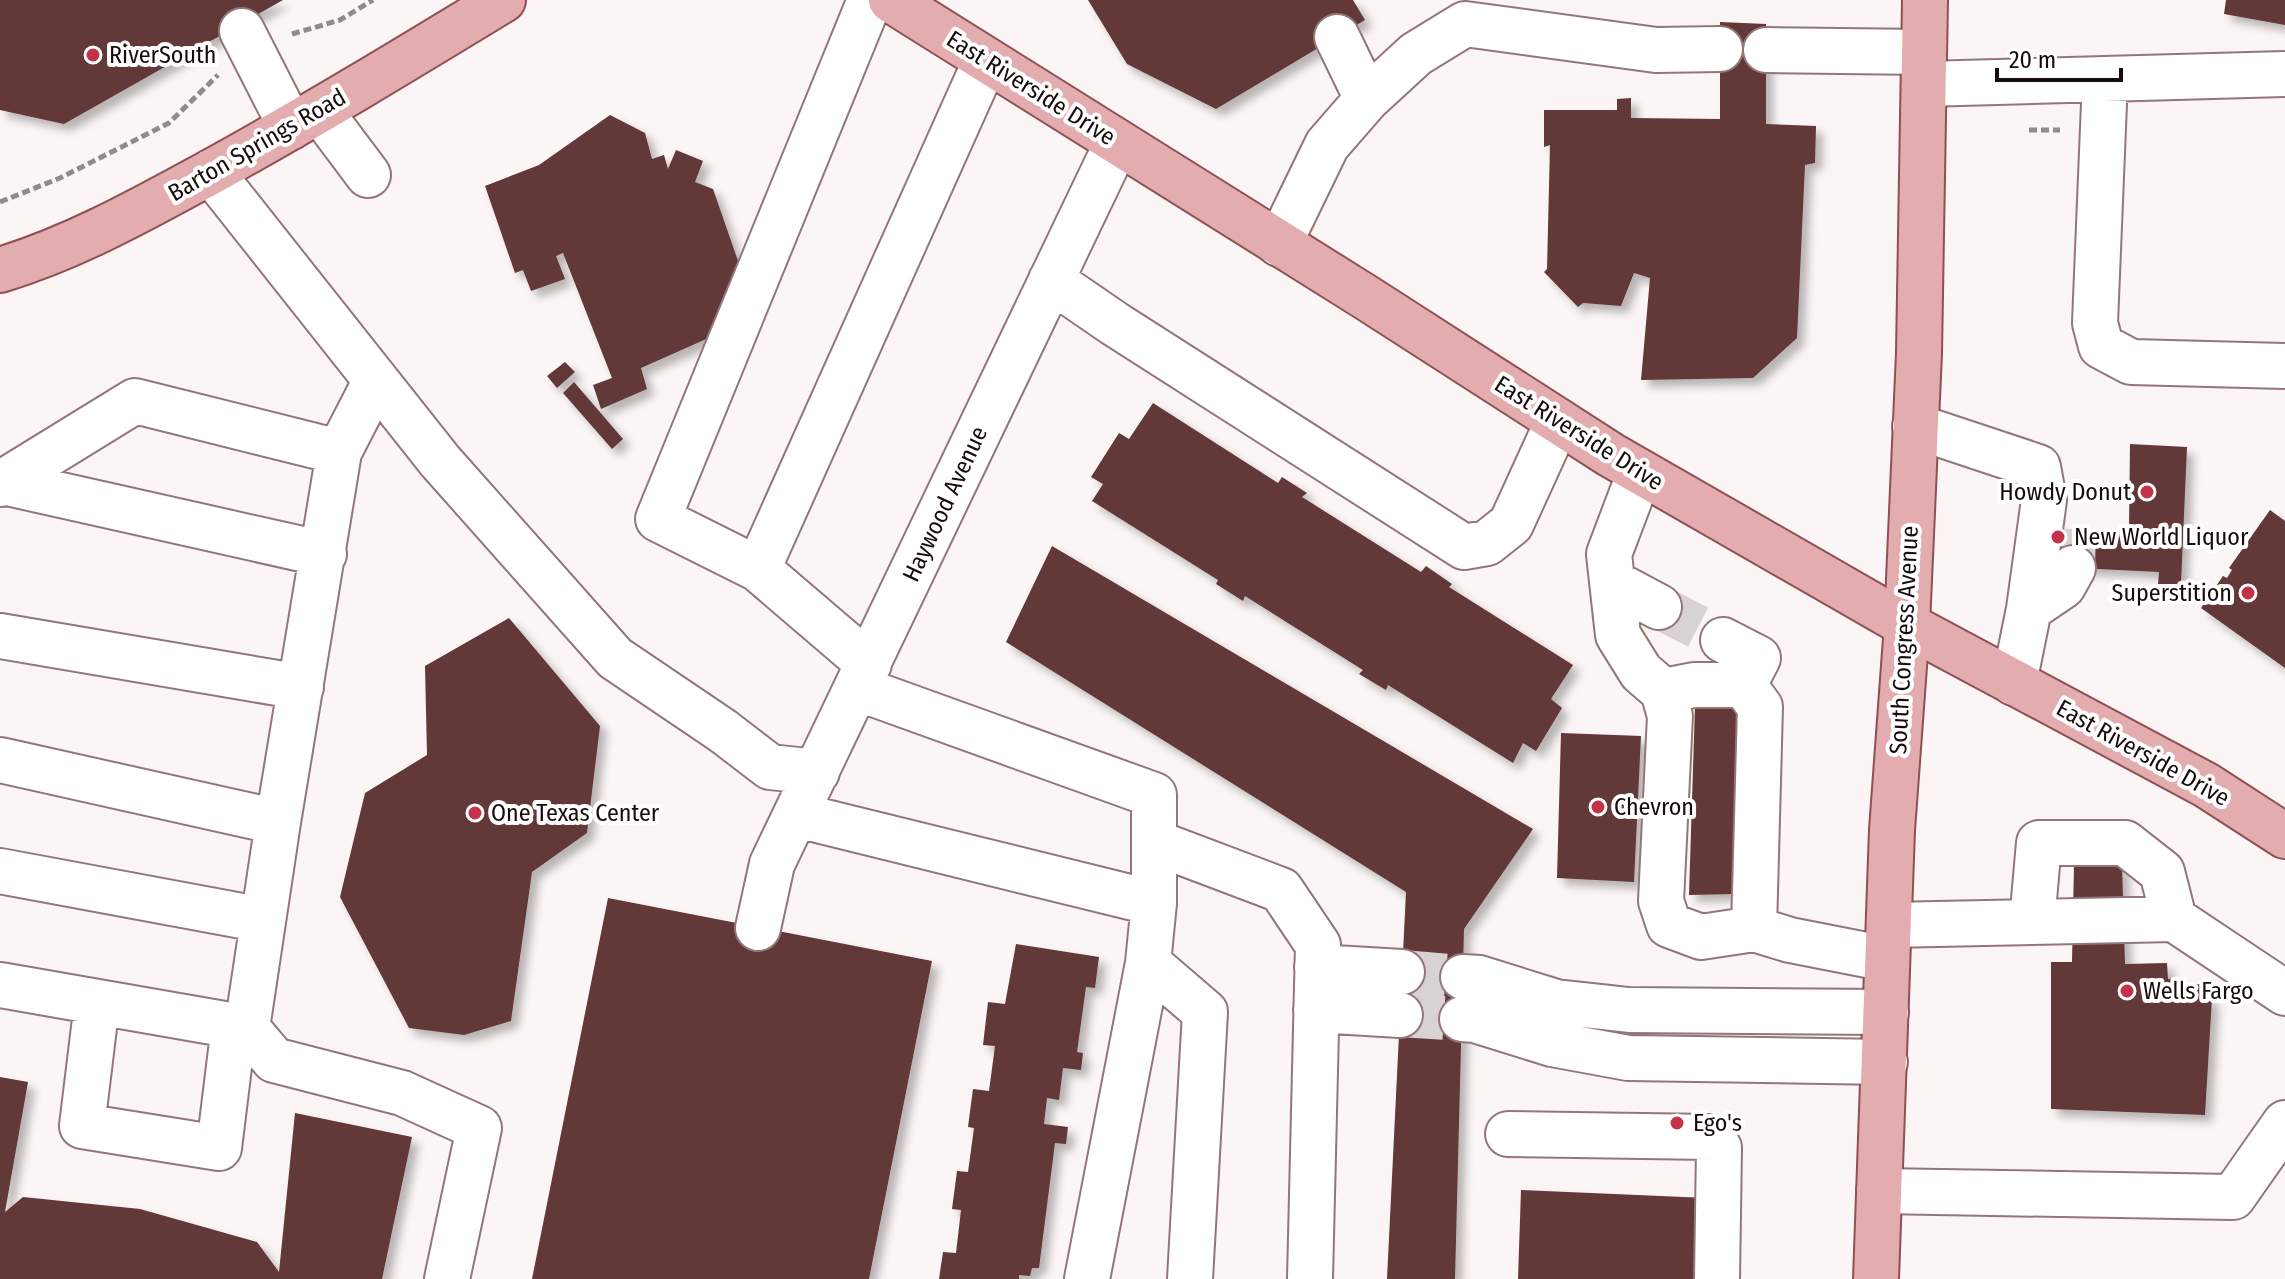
<svg xmlns="http://www.w3.org/2000/svg" width="2285" height="1279" viewBox="0 0 2285 1279" font-family="'Fira Sans Condensed',sans-serif">
<style>
.building{fill:#623739;filter:url(#shadow)}
.lines{fill:none;stroke-linecap:round;stroke-linejoin:round}
.minor-tunnel{stroke:#d9d2d2;stroke-width:44;stroke-dasharray:44 22;stroke-linecap:butt}
.minor-casing{stroke:#937778;stroke-width:48}
.major-casing{stroke:#905053;stroke-width:48}
.path{stroke:#928a8a;stroke-width:5;stroke-dasharray:8 4;stroke-linecap:butt}
.minor{stroke:#fff;stroke-width:44}
.major{stroke:#e3acaf;stroke-width:44}
.poi-dot{fill:#c33249;stroke:#fff;stroke-width:3}
.labels{text-anchor:middle;dominant-baseline:central;stroke-width:8;stroke-linejoin:round;paint-order:stroke}
.poi-label{font-size:24px;fill:#160c0c;stroke:#fff;text-anchor:start}
.street-label{font-size:24px;fill:#160c0c;stroke:#fff}
</style>
<defs>
<filter id="shadow"><feDropShadow dx="7" dy="7" stdDeviation="4" flood-color="#0004"/></filter>
</defs>
<rect width="100%" height="100%" fill="#fbf5f5"/>
<path class="building" d="M 0,0 L 283,0 L 64,124 L 0,110 Z
M 1088,0 L 1353,0 L 1365,20 L 1216,109 L 1127,64 Z
M 2226,0 L 2285,0 L 2285,25 L 2224,14 Z
M 1720,22 L 1766,24 L 1766,124 L 1816,126 L 1815,163 L 1805,165 L 1797,338 L 1753,378 L 1641,380 L 1650,278 L 1634,273 L 1621,306 L 1583,303 L 1578,307 L 1544,272 L 1547,269 L 1550,145 L 1544,147 L 1544,110 L 1617,110 L 1617,99 L 1631,98 L 1631,118 L 1720,119 Z
M 610,115 L 645,133 L 652,159 L 664,155 L 668,169 L 676,150 L 703,161 L 695,182 L 713,189 L 744,278 L 722,332 L 641,368 L 647,389 L 601,409 L 593,385 L 612,378 L 563,253 L 556,256 L 565,279 L 531,291 L 523,270 L 515,273 L 485,186 L 539,165 Z
M 565,362 L 575,372 L 557,388 L 547,376 Z
M 574,382 L 623,439 L 612,449 L 563,393 Z
M 1153,403 L 1278,483 L 1282,477 L 1307,493 L 1302,497 L 1421,572 L 1426,566 L 1452,584 L 1449,587 L 1573,665 L 1551,699 L 1562,708 L 1536,751 L 1523,743 L 1513,763 L 1388,685 L 1386,690 L 1359,674 L 1363,670 L 1245,596 L 1243,601 L 1216,584 L 1218,580 L 1092,501 L 1103,484 L 1091,477 L 1119,433 L 1129,439 Z
M 2130,444 L 2187,447 L 2181,584 L 2158,584 L 2159,572 L 2056,567 L 2058,529 L 2129,531 Z
M 2270,510 L 2285,521 L 2285,668 L 2201,608 L 2223,576 L 2227,578 L 2232,570 L 2229,568 Z
M 1052,546 L 1533,829 L 1464,929 L 1455,1279 L 1387,1279 L 1406,892 L 1006,642 Z
M 509,618 L 600,726 L 587,833 L 532,872 L 511,1021 L 464,1035 L 409,1028 L 340,897 L 365,793 L 427,755 L 425,666 Z
M 1695,706 L 1744,707 L 1737,894 L 1689,895 Z
M 1561,733 L 1641,736 L 1634,882 L 1557,878 Z
M 2122,864 L 2125,964 L 2167,963 L 2168,979 L 2182,978 L 2183,986 L 2201,984 L 2202,995 L 2212,998 L 2205,1115 L 2051,1109 L 2051,962 L 2072,962 L 2074,865 Z
M 608,898 L 932,961 L 869,1279 L 532,1279 Z
M 1016,944 L 1099,957 L 1095,988 L 1086,987 L 1077,1052 L 1083,1053 L 1081,1070 L 1063,1068 L 1059,1100 L 1047,1098 L 1044,1124 L 1068,1127 L 1066,1144 L 1055,1143 L 1039,1268 L 1032,1268 L 1030,1276 L 1019,1275 L 1019,1279 L 939,1279 L 943,1252 L 956,1253 L 961,1210 L 952,1209 L 957,1171 L 968,1172 L 974,1128 L 968,1127 L 973,1089 L 989,1091 L 995,1046 L 983,1045 L 988,1002 L 1005,1004 Z
M 0,1077 L 28,1082 L 5,1212 L 23,1197 L 140,1209 L 257,1242 L 279,1272 L 295,1113 L 412,1137 L 382,1279 L 0,1279 Z
M 1521,1190 L 1707,1198 L 1704,1279 L 1518,1279 Z"/>
<g class="lines">
<path class="minor-tunnel" d="M 2073,568 L 2074,529
M 1659,607 L 1723,640
M 1402,972 L 1463,977
M 1400,1015 L 1462,1019"/>
<defs>
<path id="minor" d="M 870,0 L 658,519 L 758,569 L 986,60
M 242,31 L 291,127
M 1337,37 L 1367,99
M 1766,50 L 1924,52
M 2105,79 L 2095,323 L 2101,346 L 2131,362 L 2285,366
M 1924,84 L 2285,74
M 320,111 L 368,175
M 211,172 L 440,461 L 615,658 L 723,731 L 770,767 L 817,772
M 1279,244 L 1327,145 L 1367,99 L 1416,54 L 1465,24 L 1656,50 L 1720,49
M 1051,280 L 1115,324 L 1464,547 L 1487,543 L 1511,524 L 1558,421
M 1915,426 L 2038,467 L 2044,500 L 2029,609 L 2014,683
M 1640,472 L 1609,554 L 1618,635 L 1641,672 L 1663,691 L 1670,716 L 1661,901 L 1669,925 L 1701,937 L 1754,929 L 1790,940 L 1887,959
M 3,482 L 324,554
M 0,484 L 135,401 L 339,452 L 376,380
M 758,569 L 869,664
M 1612,582 L 1659,607
M 2029,609 L 2063,586 L 2073,568
M 0,636 L 301,687
M 1723,640 L 1758,658 L 1744,685
M 857,688 L 1154,795 L 1154,903 L 1148,963 L 1087,1279
M 1663,691 L 1694,685 L 1744,685 L 1760,707 L 1754,929
M 0,760 L 278,822 L 339,452
M 797,815 L 1154,903
M 1154,842 L 1281,890 L 1318,945 L 1310,1279
M 0,871 L 263,920
M 2032,922 L 2039,843 L 2125,843 L 2162,872 L 2174,919
M 1889,925 L 2174,919 L 2285,993
M 758,928 L 772,864 L 1117,143
M 1148,963 L 1205,1012 L 1190,1279
M 1317,967 L 1402,972
M 1463,977 L 1479,978 L 1556,1002 L 1629,1010 L 1886,1012
M 0,985 L 247,1028 L 274,1060 L 402,1093 L 479,1128 L 447,1279
M 97,1003 L 82,1126 L 219,1148 L 234,1026
M 1316,1010 L 1400,1015
M 1462,1019 L 1475,1020 L 1552,1044 L 1628,1058 L 1885,1062
M 247,1028 L 278,822
M 1508,1134 L 1710,1137 L 1719,1148 L 1717,1279
M 1879,1191 L 2233,1197 L 2285,1123"/>
<path id="major" d="M 891,0 L 1367,298 L 1611,455 L 1907,625 L 2206,785 L 2285,836
M 0,270 C 75,247 141,210 209,173 C 309,118 406,59 503,0
M 1876,1279 L 1892,830 L 1907,625 L 1919,353 L 1925,0"/>
</defs>
<use href="#minor" class="minor-casing"/>
<use href="#major" class="major-casing"/>
<path class="path" d="M 292,34 L 340,20 L 373,0
M 2029,130 L 2060,130
M 0,202 L 60,178 L 169,123 L 218,75"/>
<use href="#minor" class="minor"/>
<use href="#major" class="major"/>
</g>
<g class="poi-dot">
<circle cx="93" cy="55" r="8"/>
<circle cx="2147" cy="492" r="8"/>
<circle cx="2058" cy="537" r="8"/>
<circle cx="2248" cy="593" r="8"/>
<circle cx="1598" cy="807" r="8"/>
<circle cx="475" cy="813" r="8"/>
<circle cx="2127" cy="991" r="8"/>
<circle cx="1677" cy="1123" r="8"/>
</g>
<g class="labels">
<g class="poi-label">
<text x="109" y="55">RiverSouth</text>
<text x="2131" y="492" text-anchor="end">Howdy Donut</text>
<text x="2074" y="537">New World Liquor</text>
<text x="2232" y="593" text-anchor="end">Superstition</text>
<text x="1614" y="807">Chevron</text>
<text x="491" y="813">One Texas Center</text>
<text x="2143" y="991">Wells Fargo</text>
<text x="1693" y="1123">Ego's</text>
</g>
<g class="street-label">
<text transform="translate(1031 88) rotate(32)">East Riverside Drive</text>
<text transform="translate(257 145) rotate(-30)">Barton Springs Road</text>
<text transform="translate(1579 433) rotate(32)">East Riverside Drive</text>
<text transform="translate(945 504) rotate(-65)">Haywood Avenue</text>
<text transform="translate(1904 640) rotate(-87)">South Congress Avenue</text>
<text transform="translate(2143 753) rotate(29)">East Riverside Drive</text>
</g>
</g>
<path d="M1997 68v12h124v-12" fill="none" stroke="#160c0c" stroke-width="4"/>
<text x="2009" y="68" font-size="24" fill="#160c0c" stroke="#ffffff" stroke-width="6" paint-order="stroke">20 m</text>
</svg>
